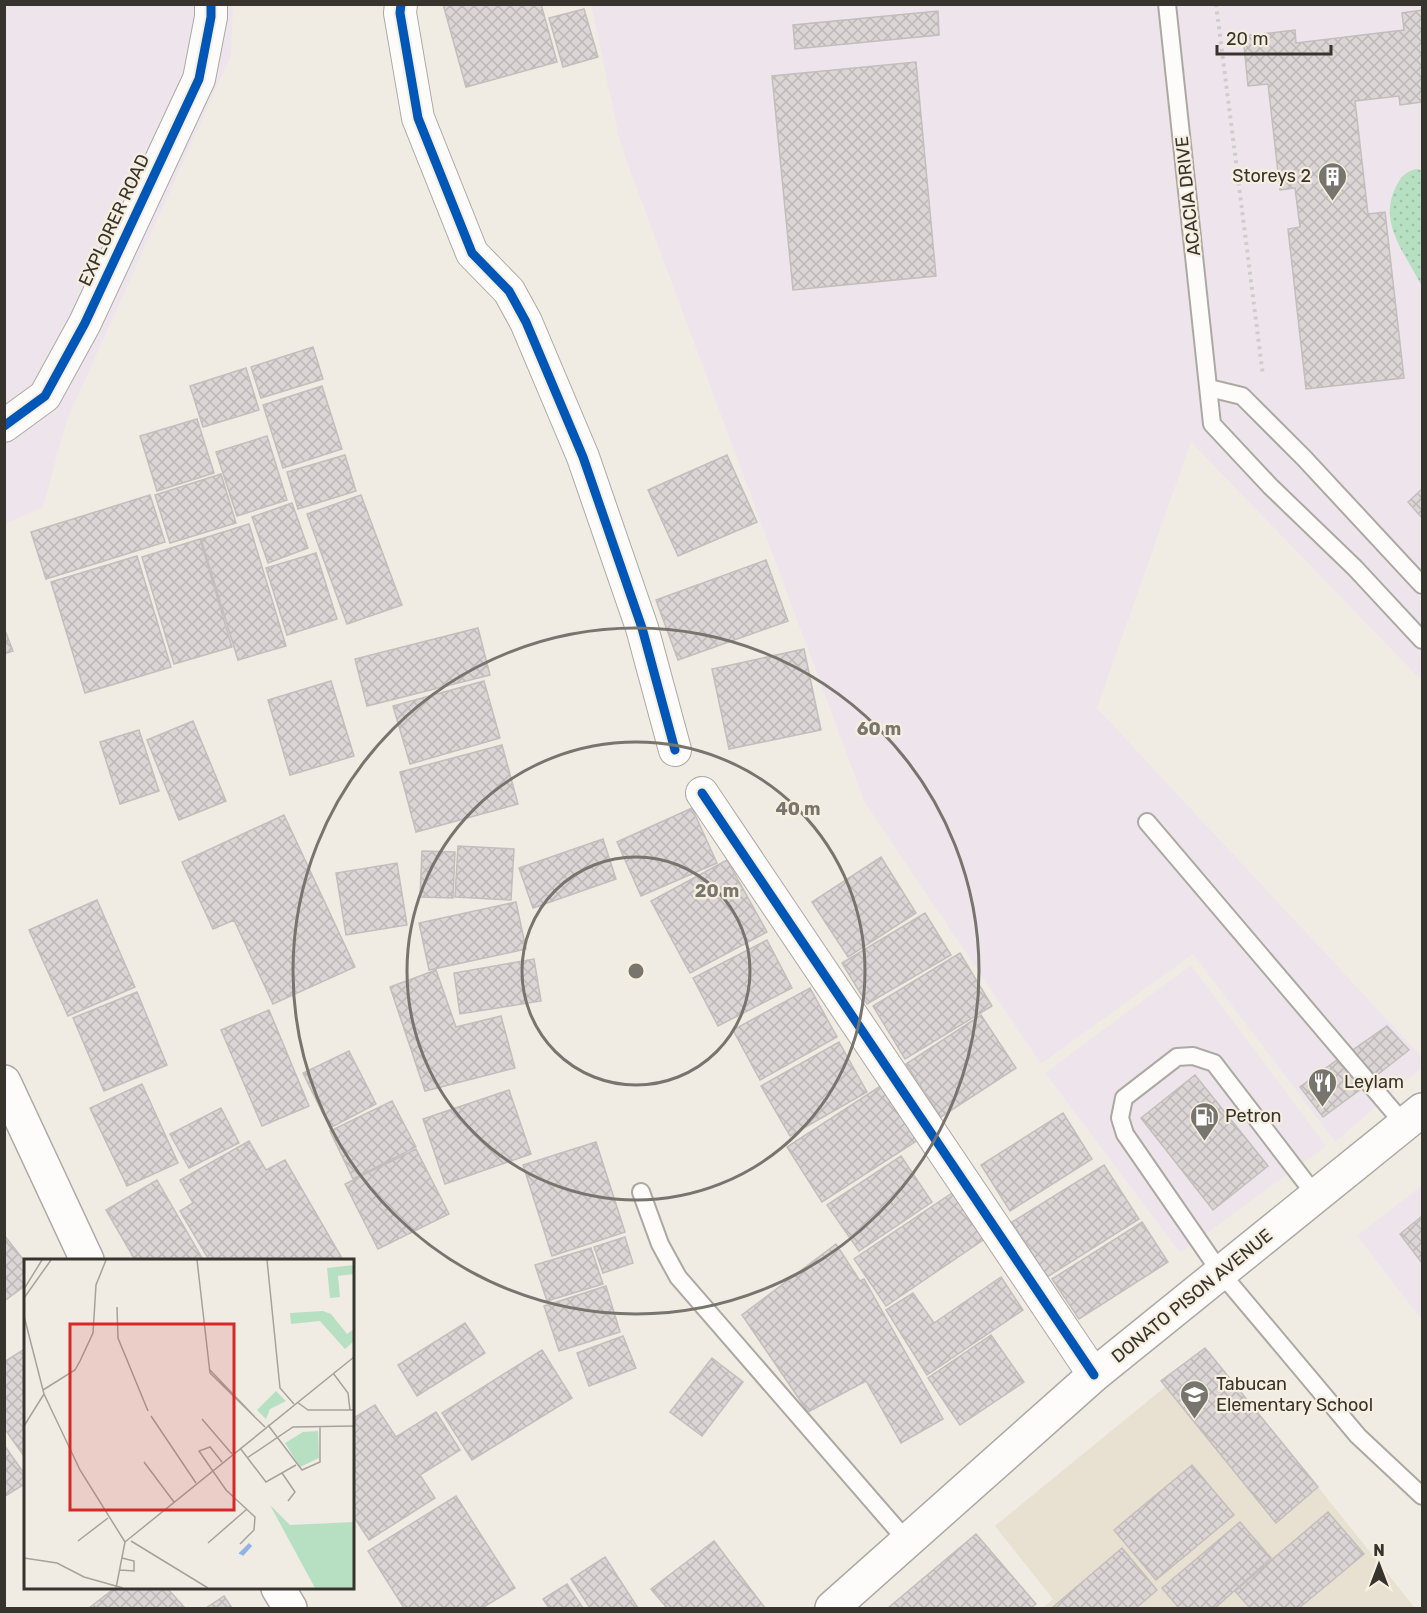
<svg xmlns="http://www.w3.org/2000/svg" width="1427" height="1613" viewBox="0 0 1427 1613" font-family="Rubik,sans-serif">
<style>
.commercial{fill:#eee5ec}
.built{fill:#e8e0d0}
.grass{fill:url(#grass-dots)}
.building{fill:url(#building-cross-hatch);stroke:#c2bebc;stroke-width:1.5}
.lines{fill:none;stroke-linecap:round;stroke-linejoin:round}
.service-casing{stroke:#aca9a3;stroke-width:20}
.minor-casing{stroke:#aca9a3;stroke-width:34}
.secondary-casing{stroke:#aca9a3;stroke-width:36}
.path{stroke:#cfcdcb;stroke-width:4;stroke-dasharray:3 4.5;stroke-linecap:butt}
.service{stroke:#fdfcfb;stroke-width:16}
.minor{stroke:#fdfcfb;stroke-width:32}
.secondary{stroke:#fdfcfb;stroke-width:33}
.cycleway-casing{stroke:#f6eede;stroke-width:13}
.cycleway{stroke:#0057b8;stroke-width:9}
.ring{fill:none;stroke:#78746e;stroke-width:3}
.labels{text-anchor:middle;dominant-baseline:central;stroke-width:4.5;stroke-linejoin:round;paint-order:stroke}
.poi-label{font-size:18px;fill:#37342e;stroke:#f6eede;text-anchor:start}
.street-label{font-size:18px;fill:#37342e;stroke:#f6eede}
.inset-river{fill:none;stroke:#91b2e2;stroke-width:3}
.inset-road{fill:none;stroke:#a6a29b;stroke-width:1.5}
.view{fill:#d62828;fill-opacity:0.15;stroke:#d62828;stroke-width:3}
.inset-edge{fill:none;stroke:#37342e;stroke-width:3}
.centre{fill:#78746e;stroke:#f6eede;stroke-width:3}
.ring-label{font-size:18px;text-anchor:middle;font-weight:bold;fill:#78746e;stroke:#f6eede;stroke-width:4.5;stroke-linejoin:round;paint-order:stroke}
</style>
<defs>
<pattern id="grass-dots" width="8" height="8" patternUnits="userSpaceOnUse" patternTransform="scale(1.5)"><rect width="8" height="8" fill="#b6e0c1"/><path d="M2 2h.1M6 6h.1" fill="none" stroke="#9dc1a6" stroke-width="1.8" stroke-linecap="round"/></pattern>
<pattern id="building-cross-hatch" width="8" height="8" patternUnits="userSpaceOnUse" patternTransform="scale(1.5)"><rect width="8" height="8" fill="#dbd6d5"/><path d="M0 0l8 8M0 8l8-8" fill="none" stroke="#bdb8b7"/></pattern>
</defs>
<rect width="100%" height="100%" fill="#f0ece4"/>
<path class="commercial" d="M 5,5 L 233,5 L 231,56 L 67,420 L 43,507 L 5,524 Z
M 591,5 L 1422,5 L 1422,681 L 1191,442 L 1097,708 L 1422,1057 L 1422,1067 L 1335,1142 L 1193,954 L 1041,1064 L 865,803 L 621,146 Z
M 1191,965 L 1326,1146 L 1180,1253 L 1045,1073 Z
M 1422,1185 L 1422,1320 L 1357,1236 Z"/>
<path class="built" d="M 1209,1351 L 1415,1608 L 1043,1608 L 1053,1599 L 995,1526 Z"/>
<path class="grass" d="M 1416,169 L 1422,170 L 1422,287 C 1408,257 1379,226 1394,191 C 1399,179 1404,172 1416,169 Z"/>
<path class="building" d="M 443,4 L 541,4 L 557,62 L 466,87 Z
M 584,9 L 598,57 L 563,67 L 549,18 Z
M 1422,10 L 1422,102 L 1400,105 L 1399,96 L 1355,101 L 1368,214 L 1385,212 L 1404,378 L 1306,389 L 1288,229 L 1300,227 L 1295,188 L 1280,190 L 1268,84 L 1248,86 L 1243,36 L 1295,30 L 1296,43 L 1404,30 L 1402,13 Z
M 938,11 L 939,35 L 795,49 L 793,25 Z
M 916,62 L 936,276 L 793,290 L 772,76 Z
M 313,347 L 323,379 L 261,398 L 251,367 Z
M 246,368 L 259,410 L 203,427 L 190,386 Z
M 322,386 L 342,449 L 283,468 L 263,405 Z
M 197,419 L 214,473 L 157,491 L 140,436 Z
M 267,436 L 287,500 L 237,516 L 216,452 Z
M 345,455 L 356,491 L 298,509 L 287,472 Z
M 727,455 L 757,522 L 678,556 L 648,490 Z
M 221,474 L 236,523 L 170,543 L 155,495 Z
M 1422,489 L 1422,518 L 1408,502 Z
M 150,495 L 165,542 L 46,579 L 31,532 Z
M 361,495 L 402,605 L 347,624 L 307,514 Z
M 292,503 L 308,548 L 268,563 L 252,517 Z
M 249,524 L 286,646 L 238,660 L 201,539 Z
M 200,539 L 232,647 L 174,664 L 142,557 Z
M 316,553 L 337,619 L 287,635 L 266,568 Z
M 137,556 L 171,667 L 85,693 L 51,582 Z
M 766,560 L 788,621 L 678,660 L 656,600 Z
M 4,628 L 13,651 L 4,654 Z
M 478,628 L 490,675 L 367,706 L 355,659 Z
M 804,649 L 821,730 L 729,749 L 712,669 Z
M 331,681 L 354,756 L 290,775 L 268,700 Z
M 484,681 L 500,738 L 410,764 L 393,706 Z
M 193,721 L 226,801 L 179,820 L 147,740 Z
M 139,730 L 159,791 L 120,804 L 100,742 Z
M 502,745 L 518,804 L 416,832 L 400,772 Z
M 692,808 L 717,863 L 641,896 L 617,842 Z
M 284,815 L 355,967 L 273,1004 L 234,920 L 213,929 L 182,862 Z
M 603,839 L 616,879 L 533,908 L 519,868 Z
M 458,846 L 514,849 L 511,900 L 455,897 Z
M 422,851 L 455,852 L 453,898 L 420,897 Z
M 881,857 L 916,913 L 848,957 L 812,902 Z
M 727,860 L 767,932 L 690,973 L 651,901 Z
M 397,863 L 407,925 L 346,935 L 336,873 Z
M 97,900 L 135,987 L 68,1016 L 29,930 Z
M 516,902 L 526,949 L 429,970 L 419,923 Z
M 925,913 L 951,955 L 867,1004 L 842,963 Z
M 767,940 L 792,988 L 718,1026 L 693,978 Z
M 960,953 L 992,1006 L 905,1059 L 873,1006 Z
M 534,959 L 541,1001 L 460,1014 L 454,973 Z
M 436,970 L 456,1027 L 501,1016 L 515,1068 L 425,1091 L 390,987 Z
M 810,988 L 837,1037 L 760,1080 L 733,1030 Z
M 137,992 L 167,1065 L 104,1091 L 73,1018 Z
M 269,1010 L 309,1106 L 262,1126 L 221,1030 Z
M 981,1015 L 1016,1068 L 941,1117 L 906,1064 Z
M 1387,1026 L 1409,1050 L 1372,1079 L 1350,1052 Z
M 839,1042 L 867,1092 L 790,1136 L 761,1086 Z
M 349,1051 L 376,1104 L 330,1128 L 303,1073 Z
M 1341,1057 L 1365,1086 L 1323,1117 L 1300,1087 Z
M 1195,1075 L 1268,1166 L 1213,1210 L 1141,1118 Z
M 142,1084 L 178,1163 L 127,1186 L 90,1108 Z
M 882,1085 L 918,1140 L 822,1202 L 787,1147 Z
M 509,1090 L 531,1154 L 445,1184 L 423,1119 Z
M 392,1101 L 416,1147 L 353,1179 L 330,1131 Z
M 221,1108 L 239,1143 L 189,1168 L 170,1134 Z
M 1063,1113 L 1092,1159 L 1010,1211 L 981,1165 Z
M 249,1141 L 266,1170 L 285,1160 L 343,1260 L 209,1260 L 180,1211 L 193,1203 L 180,1180 Z
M 596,1142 L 625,1232 L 552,1256 L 523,1165 Z
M 416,1149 L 449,1214 L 378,1249 L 345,1184 Z
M 901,1156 L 932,1202 L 859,1251 L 827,1205 Z
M 1104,1165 L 1139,1219 L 1047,1277 L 1012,1222 Z
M 157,1180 L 202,1258 L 197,1260 L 135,1260 L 106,1210 Z
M 955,1191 L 986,1238 L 886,1306 L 854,1259 Z
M 1422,1216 L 1422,1263 L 1400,1234 Z
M 1142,1222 L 1168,1262 L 1079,1319 L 1052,1279 Z
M 4,1235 L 26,1263 L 26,1285 L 4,1301 Z
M 625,1237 L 633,1263 L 603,1273 L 594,1247 Z
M 836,1244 L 860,1281 L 864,1279 L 943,1419 L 901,1443 L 866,1381 L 808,1412 L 742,1315 Z
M 591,1248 L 603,1284 L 547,1301 L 535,1265 Z
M 1001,1277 L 1023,1310 L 927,1375 L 886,1310 L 913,1293 L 934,1323 Z
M 606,1286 L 620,1332 L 559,1351 L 544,1306 Z
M 465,1323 L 485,1353 L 417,1396 L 398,1365 Z
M 991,1335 L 1024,1382 L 960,1425 L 928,1378 Z
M 623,1336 L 636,1368 L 589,1386 L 577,1353 Z
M 26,1348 L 26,1459 L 4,1428 L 4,1362 Z
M 1205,1348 L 1318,1487 L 1276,1523 L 1161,1381 Z
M 542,1350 L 572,1398 L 472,1460 L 442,1413 Z
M 712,1358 L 743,1382 L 702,1436 L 670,1412 Z
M 375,1405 L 396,1437 L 436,1412 L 460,1450 L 420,1475 L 435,1498 L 369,1540 L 352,1514 L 352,1419 Z
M 4,1445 L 26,1476 L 26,1483 L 4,1497 Z
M 1192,1465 L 1234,1515 L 1156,1580 L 1114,1530 Z
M 456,1496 L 515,1588 L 482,1608 L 404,1608 L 368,1551 Z
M 1328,1512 L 1364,1554 L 1299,1608 L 1250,1608 L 1235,1591 Z
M 1240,1522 L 1271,1558 L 1215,1608 L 1179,1608 L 1162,1588 Z
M 976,1534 L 1036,1604 L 1031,1608 L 888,1608 Z
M 714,1541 L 765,1608 L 667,1608 L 651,1589 Z
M 1122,1548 L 1157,1590 L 1136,1608 L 1052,1608 Z
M 605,1557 L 638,1608 L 590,1608 L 571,1579 Z
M 567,1584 L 583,1608 L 549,1608 L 543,1599 Z
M 115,1588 L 167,1588 L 185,1608 L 89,1608 Z
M 224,1596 L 232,1608 L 206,1608 Z"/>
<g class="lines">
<defs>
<path id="service" d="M 1167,4 L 1212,424 L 1270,486 L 1355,568 L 1422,640
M 1209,388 L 1242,396 L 1304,458 L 1422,585
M 1147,822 L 1404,1124
M 641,1192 L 660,1244 L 678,1277 L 907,1541
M 1316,1196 L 1214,1063 L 1193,1056 L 1177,1057 L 1124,1098 L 1120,1118 L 1125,1134 L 1221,1273 L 1358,1436 L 1422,1496"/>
<path id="minor" d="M 401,4 L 400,13 L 418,118 L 472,253 L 509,291 L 526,322 L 583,457 L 642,628 L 675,750
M 4,426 L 45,396 L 85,323 L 199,79 L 211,17 L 211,4
M 702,793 L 1094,1375"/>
<path id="secondary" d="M 4,1082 L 87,1260
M 278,1588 L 290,1608
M 832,1608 L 1094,1375 L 1422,1110"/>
</defs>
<use href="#service" class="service-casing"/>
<use href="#minor" class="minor-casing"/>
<use href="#secondary" class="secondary-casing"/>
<path class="path" d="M 1216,4 L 1263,376"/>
<use href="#service" class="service"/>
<use href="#minor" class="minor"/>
<use href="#secondary" class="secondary"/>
<defs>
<path id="cycleway" d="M 401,4 L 400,13 L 418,118 L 472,253 L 509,291 L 526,322 L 583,457 L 642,628 L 675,750
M 4,426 L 45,396 L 85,323 L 199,79 L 211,17 L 211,4
M 702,793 L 1094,1375"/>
</defs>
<use href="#cycleway" class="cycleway-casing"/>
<use href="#cycleway" class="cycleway"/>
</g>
<g class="ring">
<circle cx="636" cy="971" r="114"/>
<circle cx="636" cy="971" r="229"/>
<circle cx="636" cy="971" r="343"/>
</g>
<defs>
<symbol id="building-pin" viewBox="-11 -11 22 30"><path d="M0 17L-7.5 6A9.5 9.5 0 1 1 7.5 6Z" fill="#78746e" stroke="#f6eede"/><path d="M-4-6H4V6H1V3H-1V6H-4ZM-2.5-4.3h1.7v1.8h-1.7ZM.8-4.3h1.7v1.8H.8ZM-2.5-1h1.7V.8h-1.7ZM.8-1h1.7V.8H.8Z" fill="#fff"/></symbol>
<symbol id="restaurant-pin" viewBox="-11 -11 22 30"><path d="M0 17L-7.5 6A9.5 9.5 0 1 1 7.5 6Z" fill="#78746e" stroke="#f6eede"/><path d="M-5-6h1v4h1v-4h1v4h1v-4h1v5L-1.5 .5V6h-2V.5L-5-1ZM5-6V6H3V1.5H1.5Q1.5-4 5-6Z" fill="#fff"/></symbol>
<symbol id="fuel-pin" viewBox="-11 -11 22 30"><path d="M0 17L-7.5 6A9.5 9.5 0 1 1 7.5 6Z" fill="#78746e" stroke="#f6eede"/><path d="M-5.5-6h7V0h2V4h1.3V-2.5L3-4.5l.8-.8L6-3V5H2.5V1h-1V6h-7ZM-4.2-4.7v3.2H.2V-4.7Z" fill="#fff"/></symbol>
<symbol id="school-pin" viewBox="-11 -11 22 30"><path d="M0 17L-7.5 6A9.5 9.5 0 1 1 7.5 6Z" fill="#78746e" stroke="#f6eede"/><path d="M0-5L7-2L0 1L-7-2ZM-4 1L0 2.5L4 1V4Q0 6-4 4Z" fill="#fff"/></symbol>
</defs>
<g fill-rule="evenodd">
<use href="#building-pin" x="1316" y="160" width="33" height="45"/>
<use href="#restaurant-pin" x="1306" y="1066" width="33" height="45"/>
<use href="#fuel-pin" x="1188" y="1100" width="33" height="45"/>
<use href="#school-pin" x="1178" y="1378" width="33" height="45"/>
</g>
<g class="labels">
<g class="poi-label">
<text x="1311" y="176" text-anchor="end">Storeys 2</text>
<text x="1344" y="1082">Leylam</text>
<text x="1225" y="1116">Petron</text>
<text x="1216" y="1384">Tabucan<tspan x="1216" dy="21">Elementary School</tspan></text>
</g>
<g class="street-label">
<text transform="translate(1188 196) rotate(-96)">ACACIA DRIVE</text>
<text transform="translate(114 220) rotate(-65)">EXPLORER ROAD</text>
<text transform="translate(1192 1296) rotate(-39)">DONATO PISON AVENUE</text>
</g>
</g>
<g transform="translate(24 1259)">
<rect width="330" height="330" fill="#f0ece4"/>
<path d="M 330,6 L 330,15 L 314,17 L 316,38 L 306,39 L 303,9 ZM 299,52 L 307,55 L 323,75 L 330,70 L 330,82 L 321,90 L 296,62 L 267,65 L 266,54 ZM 246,246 L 266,266 L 330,263 L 330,329 L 291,329 Z" fill="#b6e0c1"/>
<path d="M 252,132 L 262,142 L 246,150 L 242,160 L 233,151 ZM 294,172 L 295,199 L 276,208 L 261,184 L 279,173 Z" fill="#b6e0c1"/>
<path class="inset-river" d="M 225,286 L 226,287 L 219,295 L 217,294 Z"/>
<path class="inset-road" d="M 173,1 L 186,114 L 241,168M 243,1 L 256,129 L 270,145M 0,30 L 18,1M 0,39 L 27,1M 93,48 L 94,79 L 124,152M 0,57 L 20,135 L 56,211 L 101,283M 185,110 L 228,155M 309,114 L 324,134 L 326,151M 19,131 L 51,111 L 56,102 L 69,74 L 72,26 L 82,1M 273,143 L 284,151 L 330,151M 127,157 L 172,224M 178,160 L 208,195M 244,166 L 278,211 L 296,203 L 296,167M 0,167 L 20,135M 216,189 L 242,223 L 272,206M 223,199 L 269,168 L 330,167M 120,203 L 150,243M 198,203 L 186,188 L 175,192 L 202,231 L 231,258 L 230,271 L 216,285M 258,214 L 271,233 L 264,242M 54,282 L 84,259M 107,282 L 184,329M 101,283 L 330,98M 184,284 L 223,250M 0,299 L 33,304 L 60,318 L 99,329M 96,311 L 110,312 L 110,302 L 98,299M 92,329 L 101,283"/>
<path class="view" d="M 46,65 L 210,65 L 210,251 L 46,251 Z"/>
<rect width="330" height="330" class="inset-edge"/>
</g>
<circle cx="636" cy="971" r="9" class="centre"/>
<g class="ring-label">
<text x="879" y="735">60 m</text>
<text x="798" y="815">40 m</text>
<text x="717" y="897">20 m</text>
</g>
<rect width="1427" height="1613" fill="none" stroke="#37342e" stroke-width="12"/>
<g transform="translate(1379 1565)" stroke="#f6eede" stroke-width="4.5" paint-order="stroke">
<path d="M0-4.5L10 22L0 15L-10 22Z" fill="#37342e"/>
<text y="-9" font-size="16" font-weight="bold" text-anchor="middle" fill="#37342e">N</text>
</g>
<path d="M1217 45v9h114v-9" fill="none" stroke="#37342e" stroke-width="3"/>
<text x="1226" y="45" font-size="18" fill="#37342e" stroke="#f6eede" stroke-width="4.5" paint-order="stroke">20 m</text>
</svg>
